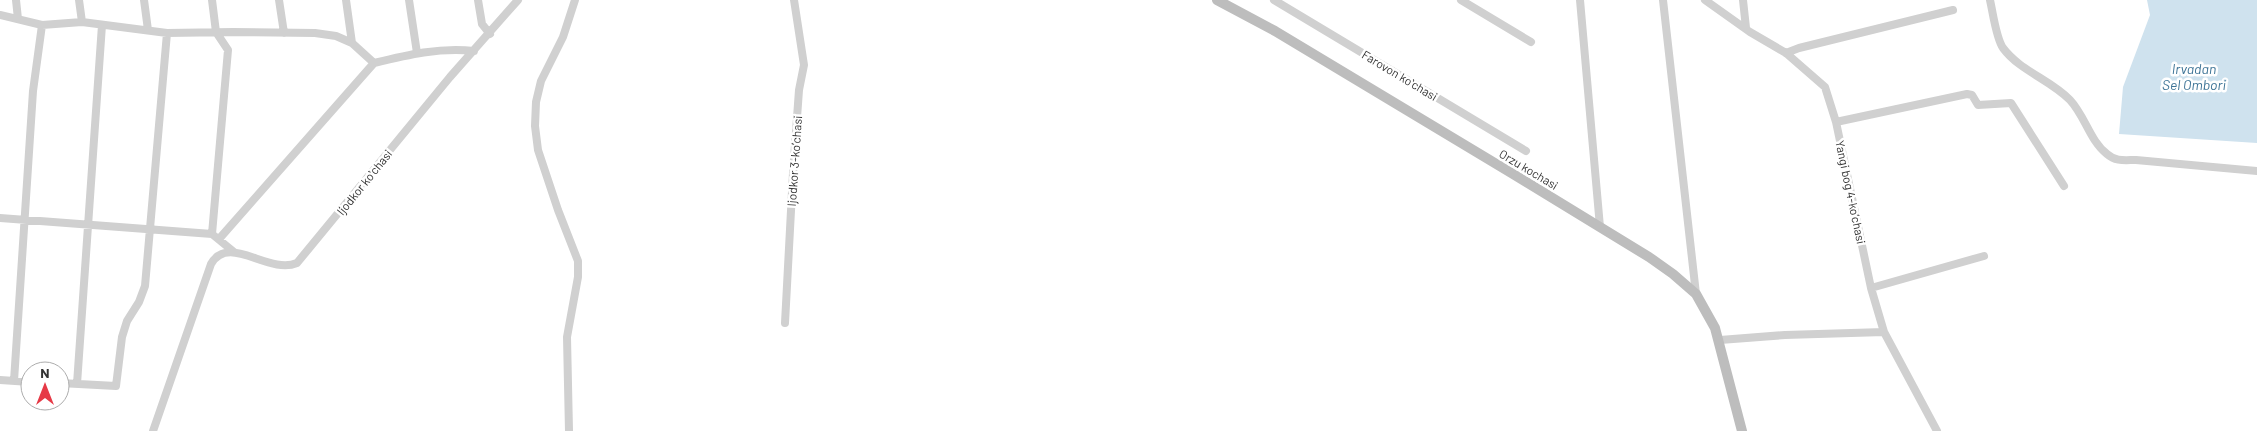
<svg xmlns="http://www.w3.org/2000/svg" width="2257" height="431" viewBox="0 0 2257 431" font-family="Barlow,sans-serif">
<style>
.water{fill:#cfe2ee}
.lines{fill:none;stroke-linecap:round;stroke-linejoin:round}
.street{stroke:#d0d0d0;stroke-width:8}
.secondary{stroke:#bdbdbd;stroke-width:10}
.labels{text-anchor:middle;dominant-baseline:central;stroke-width:5;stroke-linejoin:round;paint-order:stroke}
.street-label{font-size:12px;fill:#333;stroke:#fff}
.water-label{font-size:14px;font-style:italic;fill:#3f7597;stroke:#fff}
</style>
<rect width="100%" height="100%" fill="#fff"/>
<path class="water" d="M 2147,0 L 2257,0 L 2257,143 L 2119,134 L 2123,87 L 2150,15 Z"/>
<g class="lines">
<path class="street" d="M 16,0 L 18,19
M 79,0 L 82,22
M 144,0 L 148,30
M 212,0 L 216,32 L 228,50 L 212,234 L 234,252
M 279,0 L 284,33
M 346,0 L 352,43
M 409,0 L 417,53
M 478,0 L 482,24 L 490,34
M 1274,0 L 1526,151
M 1461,0 L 1531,42
M 1580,0 L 1600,227
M 1663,0 L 1696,294
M 1705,0 L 1750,32 L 1786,53 L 1825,87 L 1836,122 L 1871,288 L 1884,332 L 1937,431
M 1743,0 L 1746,28
M 1990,0 C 1993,13 1996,38 2003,48 C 2020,71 2051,80 2070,100 C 2085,116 2090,141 2107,154 C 2116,162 2125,160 2136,160 L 2257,171
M 0,15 L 42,25 L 82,22 L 167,33 L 233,32 L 315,33 L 336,36 L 352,43 L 374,63 C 407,55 440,47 474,51
M 1786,53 L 1799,48 L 1953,10
M 1836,122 L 1967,94 L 1972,95 L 1978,105 L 2011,103 L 2064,186
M 0,218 L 212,234
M 219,239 L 374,63
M 1871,288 L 1984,256
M 785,323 L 793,173 L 799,90 L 804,65 L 794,0
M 1720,340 L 1785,335 L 1884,332
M 0,380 L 30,382
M 14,381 L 33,91 L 42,25
M 60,383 L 116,386 L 122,337 L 127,321 L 139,302 L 145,286 L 167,33
M 77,384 L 102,25
M 153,431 L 211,264 C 229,233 268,275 297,263 L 450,77 L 518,0
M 569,431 L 567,337 L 578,277 L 578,261 L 558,210 L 538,150 L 535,126 L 536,102 L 541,81 L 563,37 L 575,0"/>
<path class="secondary" d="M 1217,0 L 1275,31 L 1513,174 L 1649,257 L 1673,274 L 1696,294 L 1715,328 L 1742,431"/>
</g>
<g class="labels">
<g class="street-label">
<text transform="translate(1400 75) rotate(31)">Farovon koʻchasi</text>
<text transform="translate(794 161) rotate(-86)">Ijodkor 3-koʼchasi</text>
<text transform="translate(1529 169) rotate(31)">Orzu kochasi</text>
<text transform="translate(364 182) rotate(-51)">Ijodkor koʻchasi</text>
<text transform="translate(1851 192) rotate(78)">Yangi bog 4-koʼchasi</text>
</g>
<g class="water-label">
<text x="2194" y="68">Irvadan<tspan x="2194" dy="16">Sel Ombori</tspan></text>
</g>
</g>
<g transform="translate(45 386)"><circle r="24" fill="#ffffff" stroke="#adadad"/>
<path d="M0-4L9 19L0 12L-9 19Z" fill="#e63946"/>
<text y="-8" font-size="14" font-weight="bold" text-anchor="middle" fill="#333333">N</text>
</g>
</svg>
